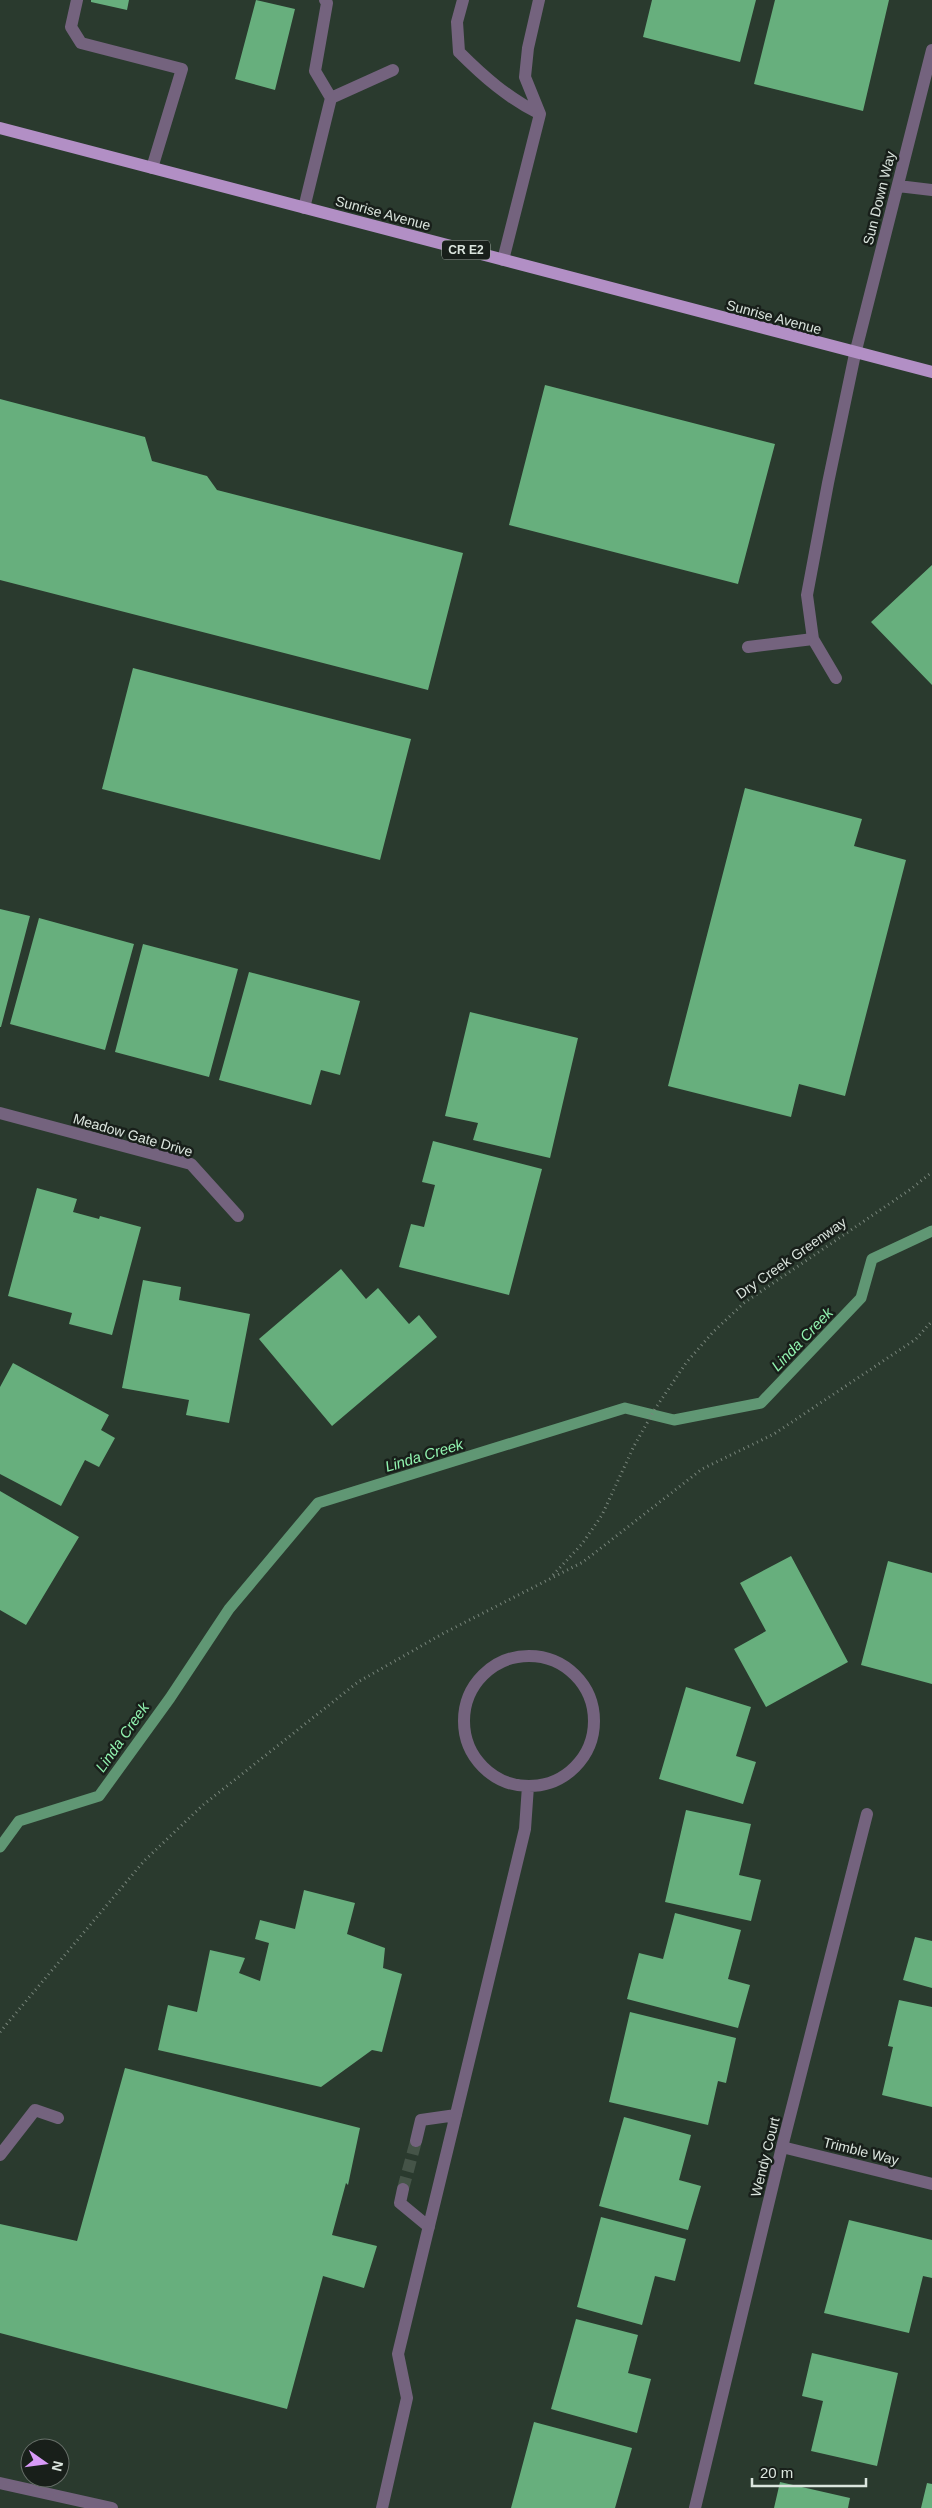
<svg xmlns="http://www.w3.org/2000/svg" width="932" height="2508" viewBox="0 0 932 2508" font-family="Helvetica,sans-serif">
<style>
.lines{fill:none;stroke-linecap:round;stroke-linejoin:round}
.stream{stroke:#609774;stroke-width:11}
.building{fill:#67af7d}
.minor-tunnel{stroke:#455448;stroke-width:12;stroke-dasharray:12 6;stroke-linecap:butt}
.path{stroke:#78857b;stroke-width:3;stroke-dasharray:1 4;stroke-linecap:butt}
.minor{stroke:#74637e;stroke-width:12}
.major{stroke:#b28fc5;stroke-width:12}
.labels{text-anchor:middle;dominant-baseline:central;stroke-width:5;stroke-linejoin:round;paint-order:stroke}
.shield{fill:#181f1a;stroke:#a0aaa3;stroke-width:1}
.shield-label{font-size:12px;font-weight:bold;fill:#dbe5de}
.street-label{font-size:14px;fill:#dbe5de;stroke:#181f1a}
.water-label{font-size:15px;font-style:italic;fill:#91f3af;stroke:#181f1a}
</style>
<rect width="100%" height="100%" fill="#2a3a2e"/>
<g class="lines">
<path class="stream" d="M 0,1847 L 19,1821 L 99,1796 L 170,1698 L 229,1609 L 318,1503 L 625,1408 L 674,1420 L 761,1403 L 861,1298 L 872,1259 L 932,1231"/>
</g>
<path class="building" d="M 91,0 L 129,0 L 127,10 L 91,2 Z
M 256,0 L 295,9 L 275,90 L 235,79 Z
M 652,0 L 756,0 L 740,62 L 643,37 Z
M 775,0 L 889,0 L 863,111 L 754,84 Z
M 545,385 L 775,444 L 738,584 L 509,525 Z
M 0,399 L 145,437 L 152,461 L 207,476 L 217,490 L 463,553 L 428,690 L 0,580 Z
M 932,565 L 932,685 L 871,622 Z
M 133,668 L 411,739 L 380,860 L 102,789 Z
M 745,788 L 862,819 L 854,846 L 906,860 L 845,1096 L 799,1084 L 791,1117 L 668,1086 Z
M 0,909 L 30,916 L 1,1027 L 0,1027 Z
M 39,918 L 134,944 L 105,1050 L 10,1024 Z
M 143,944 L 238,969 L 209,1077 L 115,1052 Z
M 249,972 L 360,1001 L 340,1075 L 321,1070 L 311,1105 L 219,1080 Z
M 470,1012 L 578,1038 L 550,1158 L 473,1140 L 478,1123 L 445,1116 Z
M 433,1141 L 542,1169 L 509,1295 L 399,1267 L 411,1224 L 424,1227 L 435,1185 L 422,1182 Z
M 37,1188 L 77,1199 L 73,1212 L 99,1219 L 100,1216 L 141,1227 L 112,1335 L 69,1324 L 72,1313 L 8,1296 Z
M 341,1269 L 366,1299 L 378,1288 L 409,1324 L 419,1315 L 437,1337 L 332,1426 L 259,1339 Z
M 143,1280 L 181,1287 L 179,1300 L 250,1314 L 229,1423 L 186,1415 L 189,1400 L 122,1388 Z
M 13,1363 L 109,1415 L 101,1430 L 115,1438 L 99,1467 L 85,1460 L 61,1506 L 0,1474 L 0,1387 Z
M 0,1491 L 79,1537 L 26,1625 L 0,1610 Z
M 791,1556 L 848,1662 L 766,1707 L 734,1649 L 766,1631 L 740,1583 Z
M 888,1561 L 932,1573 L 932,1684 L 861,1665 Z
M 686,1687 L 751,1707 L 736,1756 L 756,1762 L 743,1804 L 659,1779 Z
M 686,1810 L 751,1824 L 739,1875 L 761,1880 L 751,1921 L 665,1902 Z
M 304,1890 L 355,1903 L 347,1934 L 385,1948 L 383,1968 L 402,1974 L 382,2052 L 372,2050 L 321,2087 L 158,2050 L 168,2005 L 197,2012 L 210,1950 L 245,1958 L 239,1973 L 260,1981 L 269,1943 L 255,1939 L 260,1920 L 295,1929 Z
M 675,1913 L 741,1930 L 728,1979 L 750,1985 L 738,2028 L 627,1999 L 639,1953 L 663,1959 Z
M 915,1937 L 932,1941 L 932,1988 L 903,1980 Z
M 899,2000 L 932,2007 L 932,2107 L 882,2095 L 893,2047 L 888,2046 Z
M 630,2012 L 736,2038 L 726,2083 L 718,2081 L 708,2125 L 609,2102 Z
M 125,2068 L 360,2128 L 348,2185 L 346,2183 L 332,2235 L 377,2246 L 364,2288 L 323,2276 L 287,2409 L 0,2333 L 0,2224 L 77,2241 Z
M 624,2117 L 691,2135 L 679,2180 L 701,2186 L 688,2230 L 599,2206 Z
M 601,2217 L 686,2239 L 675,2281 L 655,2276 L 642,2325 L 577,2307 Z
M 849,2220 L 932,2240 L 932,2278 L 923,2276 L 909,2333 L 824,2313 Z
M 576,2319 L 638,2335 L 628,2373 L 651,2379 L 637,2433 L 551,2409 Z
M 812,2353 L 898,2373 L 877,2466 L 811,2451 L 823,2401 L 802,2396 Z
M 534,2422 L 632,2448 L 615,2508 L 511,2508 Z
M 780,2482 L 850,2498 L 848,2508 L 774,2508 Z
M 927,2483 L 932,2484 L 932,2508 L 921,2508 Z"/>
<g class="lines">
<path class="minor-tunnel" d="M 403,2189 L 416,2141"/>
<path class="path" d="M 553,1575 L 582,1544 L 602,1515 L 634,1446 L 655,1409 L 686,1363 L 713,1332 L 744,1303 L 911,1189 L 932,1172
M 0,2032 L 144,1861 L 203,1805 L 358,1682 L 444,1633 L 583,1562 L 702,1469 L 774,1434 L 916,1339 L 932,1321"/>
<path class="minor" d="M 77,0 L 71,27 L 81,43 L 182,69 L 152,168
M 463,0 L 457,22 L 459,52 C 484,77 508,98 540,114
M 331,98 L 393,70
M 898,186 L 932,190
M 304,208 L 331,98 L 315,71 L 327,3 L 325,0
M 503,260 L 540,114 L 525,77 L 528,48 L 539,0
M 748,647 L 813,639
M 836,678 L 813,639 L 807,595 L 828,483 L 855,354 L 932,50
M 0,1113 L 191,1164 L 238,1216
M464 1721a65 65 0 1 1 130 0a65 65 0 1 1-130 0Z
M 416,2141 L 421,2120 L 456,2115
M 782,2147 L 932,2184
M 0,2155 L 35,2110 L 58,2118
M 403,2189 L 400,2203 L 429,2227
M 0,2483 L 112,2508
M 382,2508 L 407,2398 L 398,2354 L 525,1829 L 528,1786
M 695,2508 L 782,2147 L 867,1814"/>
<path class="major" d="M 0,128 L 932,372"/>
</g>
<g class="labels">
<rect class="shield" x="442" y="240.5" width="48" height="19" rx="4"/>
<g class="shield-label">
<text x="466" y="250">CR E2</text>
</g>
<g class="street-label">
<text transform="translate(879 198) rotate(-76)">Sun Down Way</text>
<text transform="translate(383 213) rotate(15)">Sunrise Avenue</text>
<text transform="translate(774 317) rotate(15)">Sunrise Avenue</text>
<text transform="translate(133 1135) rotate(16)">Meadow Gate Drive</text>
<text transform="translate(791 1258) rotate(-35)">Dry Creek Greenway</text>
<text transform="translate(861 2151) rotate(14)">Trimble Way</text>
<text transform="translate(765 2157) rotate(-76)">Wendy Court</text>
</g>
<g class="water-label">
<text transform="translate(802 1339) rotate(-46)">Linda Creek</text>
<text transform="translate(424 1455) rotate(-17)">Linda Creek</text>
<text transform="translate(122 1737) rotate(-55)">Linda Creek</text>
</g>
</g>
<g transform="translate(45 2463) rotate(104)"><circle r="24" fill="#181f1a" stroke="#666e68"/>
<path d="M0-4L9 19L0 12L-9 19Z" fill="#d89af8"/>
<text y="-8" font-size="14" font-weight="bold" text-anchor="middle" fill="#dbe5de">N</text>
</g>
<path d="M752 2478v8h114v-8" fill="none" stroke="#dbe5de" stroke-width="2.5"/>
<text x="760" y="2478" font-size="15" fill="#dbe5de" stroke="#181f1a" stroke-width="4" paint-order="stroke">20 m</text>
</svg>
